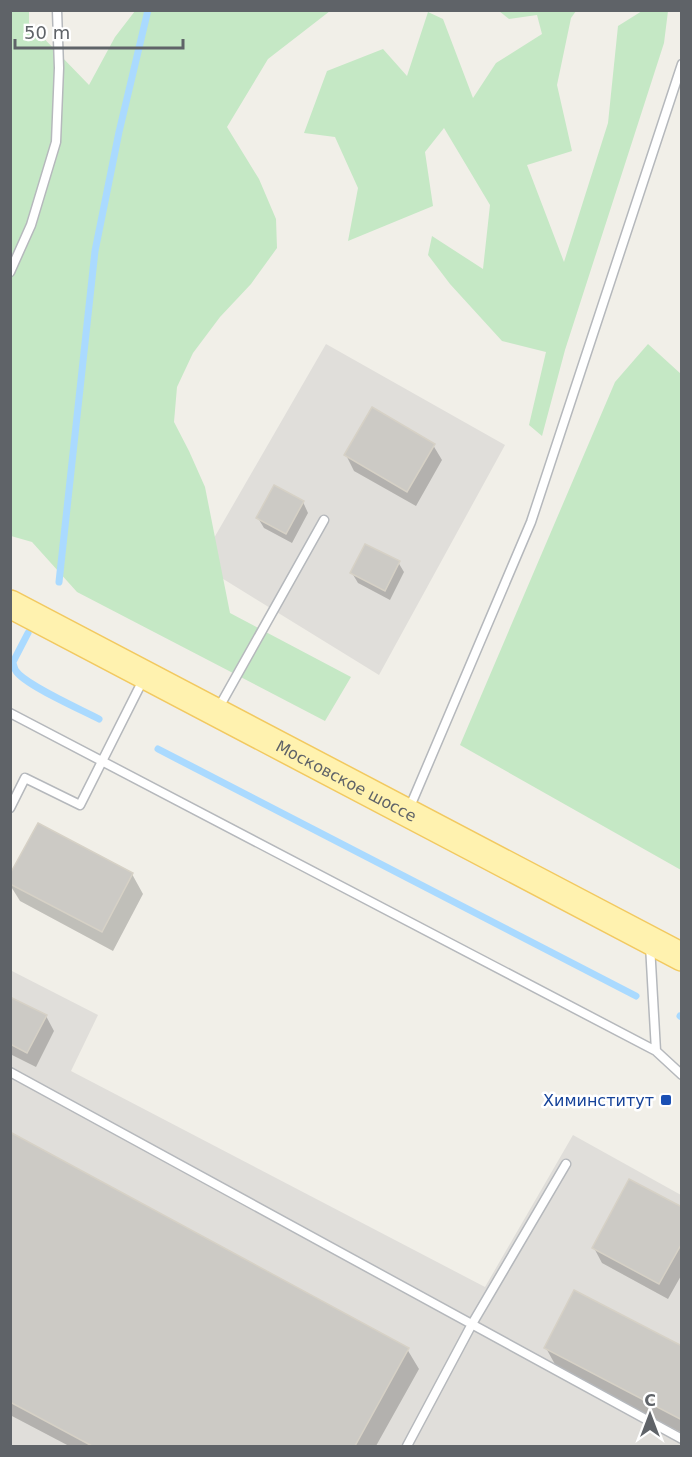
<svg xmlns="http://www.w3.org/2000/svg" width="692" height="1457" viewBox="0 0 692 1457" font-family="'DejaVu Sans',sans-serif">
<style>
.industrial{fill:#e0deda}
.green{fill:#c5e8c5}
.shadow{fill:#0003}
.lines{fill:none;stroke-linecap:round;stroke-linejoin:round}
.stream{stroke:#aadaff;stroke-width:7}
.building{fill:#cccac5;stroke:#d6d1c6;stroke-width:1.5}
.lane-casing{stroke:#b5b8bc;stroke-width:11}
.primary-casing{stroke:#f2c960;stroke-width:30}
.lane{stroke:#fff;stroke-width:8}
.primary{stroke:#fff2af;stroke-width:27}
.transit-dot{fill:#1a4fb4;stroke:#fff;stroke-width:2}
.labels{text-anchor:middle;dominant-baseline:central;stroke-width:5;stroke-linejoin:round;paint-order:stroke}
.street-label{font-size:16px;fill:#5f6368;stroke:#fff}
.transit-label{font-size:16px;fill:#164399;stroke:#fff;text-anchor:end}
</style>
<rect width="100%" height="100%" fill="#f1efe8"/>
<path class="industrial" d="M 326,344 L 505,445 L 379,675 L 199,564 Z
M 10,970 L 98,1015 L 71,1071 L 485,1287 L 573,1135 L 681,1195 L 681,1446 L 11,1446 Z"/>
<path class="green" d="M 11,11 L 29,11 L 29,23 L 89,85 L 115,37 L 135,11 L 330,11 L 268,59 L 227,127 L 259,179 L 276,219 L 277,248 L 251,284 L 220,317 L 193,353 L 177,387 L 174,422 L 189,451 L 205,487 L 230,613 L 351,677 L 325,721 L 77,592 L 32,542 L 11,536 Z
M 499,11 L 576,11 L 571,18 L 557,85 L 572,151 L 527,165 L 564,262 L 608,123 L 618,26 L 642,11 L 668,11 L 664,43 L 565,350 L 542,436 L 529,425 L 546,352 L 502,341 L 450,284 L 428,255 L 432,236 L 483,269 L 490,205 L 444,128 L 425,152 L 433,206 L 348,241 L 358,188 L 335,137 L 304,133 L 327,71 L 383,49 L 407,76 L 428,12 L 443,19 L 473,98 L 496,63 L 542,34 L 537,15 L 509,19 Z
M 648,344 L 681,374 L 681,870 L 460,745 L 615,382 Z"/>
<path class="shadow" d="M 433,445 L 442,460 L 416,506 L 354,471 L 346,455 Z
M 303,502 L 308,513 L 292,543 L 264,528 L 258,518 Z
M 398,562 L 404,572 L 390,600 L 358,583 L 352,573 Z
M 132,874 L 143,894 L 113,951 L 20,901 L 10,885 L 10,877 Z
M 10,998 L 46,1016 L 54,1031 L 36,1067 L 10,1054 Z
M 10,1133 L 407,1349 L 419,1369 L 376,1446 L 69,1446 L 10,1415 Z
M 682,1209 L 682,1274 L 668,1299 L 602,1263 L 594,1248 Z
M 546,1348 L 682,1348 L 682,1433 L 557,1368 Z"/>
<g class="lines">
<path class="stream" d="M 59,582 L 95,251 L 119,132 L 148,10
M 28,633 L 13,662 C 13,664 15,670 16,671 C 25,685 82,710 99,719
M 158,749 L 636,996
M 680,1016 L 682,1017"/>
</g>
<path class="building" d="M 372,407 L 435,444 L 407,492 L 344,455 Z
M 274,485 L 304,501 L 286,534 L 256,518 Z
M 365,544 L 400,561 L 385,591 L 350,573 Z
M 38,823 L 133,873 L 102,932 L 10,884 L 10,874 Z
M 10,997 L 47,1015 L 27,1053 L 10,1044 Z
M 10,1132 L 409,1348 L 355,1446 L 92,1446 L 10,1402 Z
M 629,1179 L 682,1207 L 682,1243 L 659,1284 L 592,1248 Z
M 574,1290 L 682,1346 L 682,1420 L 544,1348 Z"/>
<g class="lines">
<defs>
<path id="lane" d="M 10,272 L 31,225 L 56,142 L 59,68 L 57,10
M 218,709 L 324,520
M 10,713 L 656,1051
M 10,808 L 25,778 L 80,805 L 144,678
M 409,809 L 531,522 L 682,64
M 650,945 L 656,1051 L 682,1075
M 10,1072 L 682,1439
M 407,1446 L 472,1324 L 566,1164"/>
<g id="primary">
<path id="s1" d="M 10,604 L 682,957"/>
</g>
</defs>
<use href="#lane" class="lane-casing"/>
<use href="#primary" class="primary-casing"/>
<use href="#lane" class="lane"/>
<use href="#primary" class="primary"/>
</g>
<rect class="transit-dot" x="660" y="1094" width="12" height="12" rx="3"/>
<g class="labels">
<g class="street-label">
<text stroke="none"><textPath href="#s1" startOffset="380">Московское шоссе</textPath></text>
</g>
<g class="transit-label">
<text x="654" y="1100">Химинститут</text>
</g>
</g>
<rect width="692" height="1457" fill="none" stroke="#5f6368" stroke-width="24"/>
<g transform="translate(650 1415)" stroke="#ffffff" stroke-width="4.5" paint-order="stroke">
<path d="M0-4.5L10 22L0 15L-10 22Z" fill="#5f6368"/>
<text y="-9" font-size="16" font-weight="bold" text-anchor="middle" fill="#5f6368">С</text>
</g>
<path d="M15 39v9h168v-9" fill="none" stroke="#5f6368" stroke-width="3"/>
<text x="24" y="39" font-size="18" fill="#5f6368" stroke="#ffffff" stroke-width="4.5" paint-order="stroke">50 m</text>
</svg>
